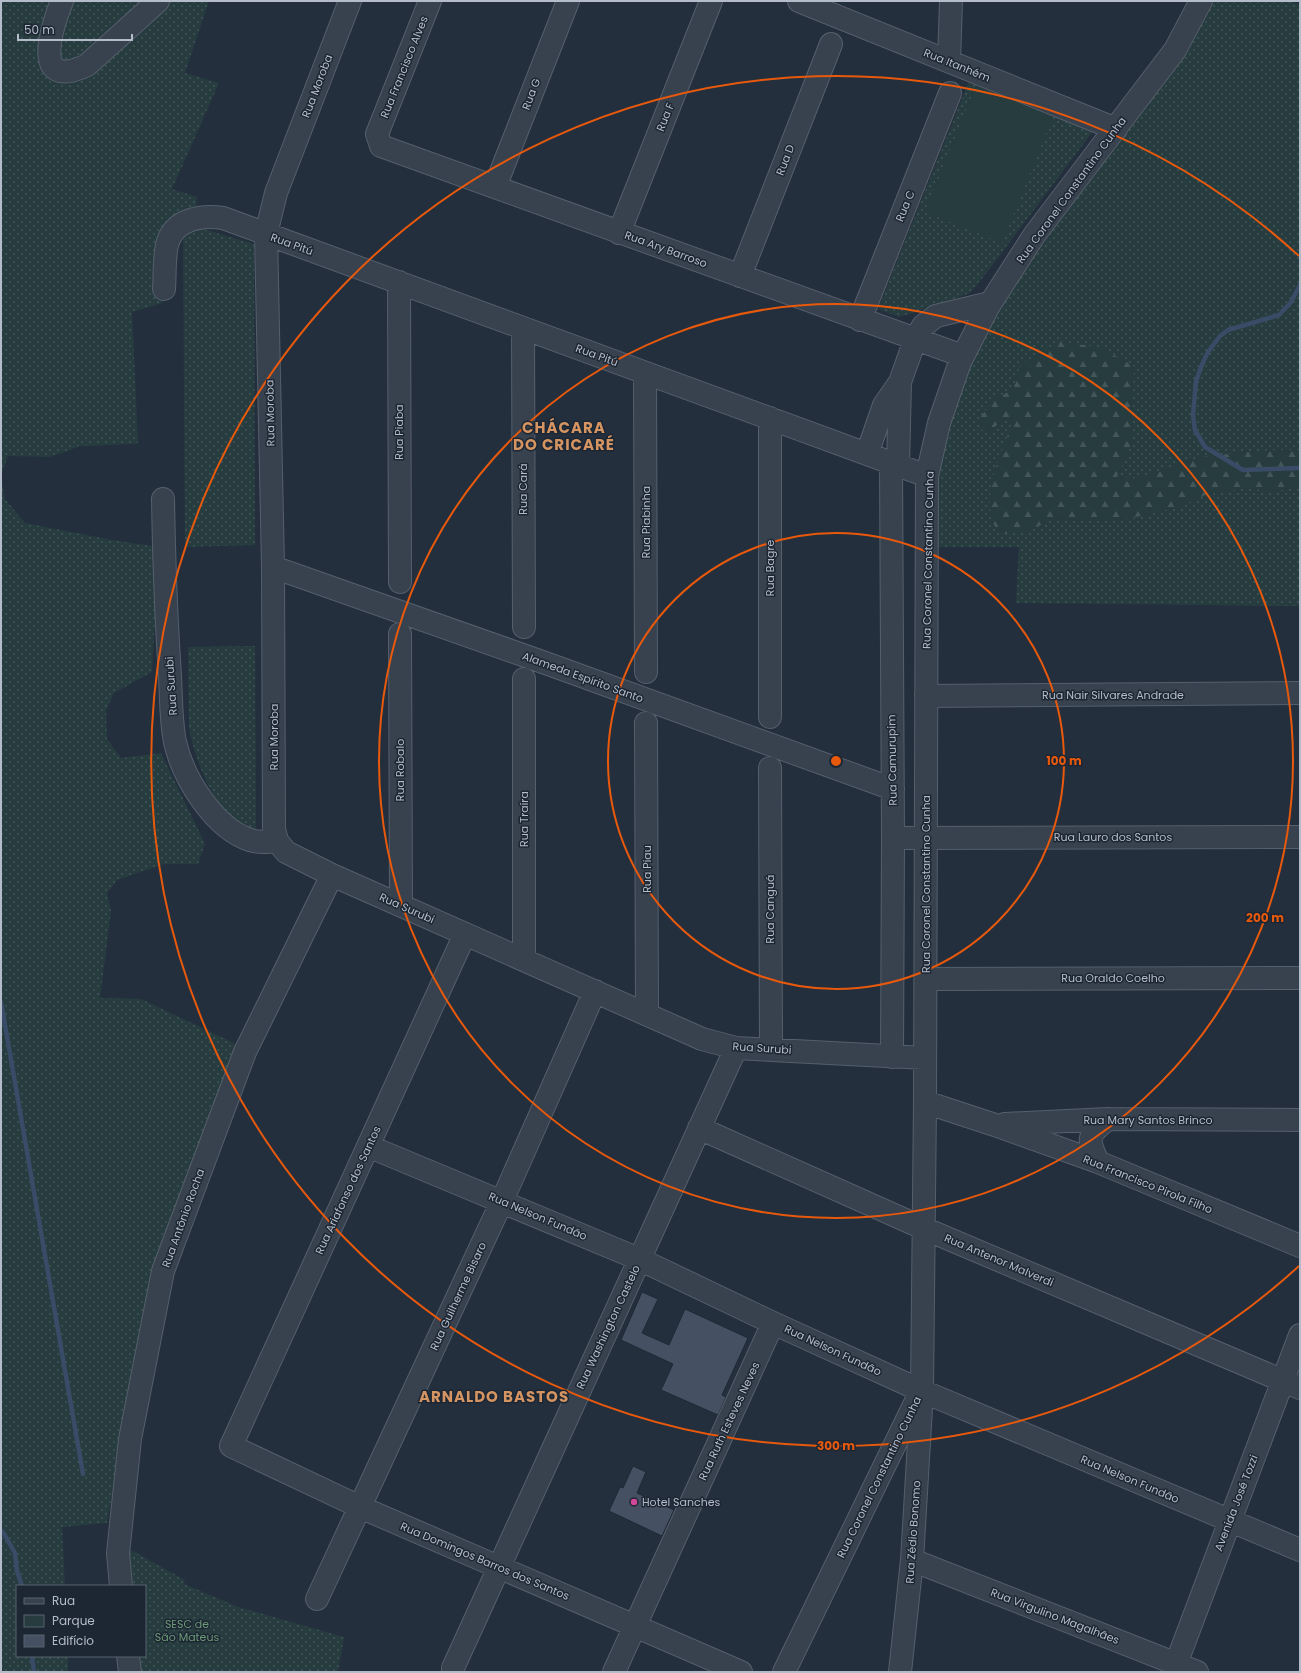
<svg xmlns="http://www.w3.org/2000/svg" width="1301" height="1673" viewBox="0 0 1301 1673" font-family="Poppins,sans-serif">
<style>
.green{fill:url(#green-dots)}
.forest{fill:url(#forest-firs)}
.pitch{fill:#263c3f}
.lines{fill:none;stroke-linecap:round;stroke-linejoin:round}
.stream{stroke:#394c67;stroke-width:4.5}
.building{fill:#455162;stroke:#1f2835}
.minor-casing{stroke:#565f6c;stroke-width:24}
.minor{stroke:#38414e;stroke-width:22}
.ring{fill:none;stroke:#e8590c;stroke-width:2}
.hotel-dot{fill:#d1479c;stroke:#1d2633;stroke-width:1.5}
.labels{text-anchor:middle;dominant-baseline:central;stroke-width:3;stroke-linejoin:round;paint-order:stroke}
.street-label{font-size:11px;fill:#b4bcc9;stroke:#1d2633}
.poi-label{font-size:11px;fill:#b4bcc9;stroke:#1d2633;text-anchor:start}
.park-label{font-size:11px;fill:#6b9a76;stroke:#1d2633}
.district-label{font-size:15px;font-weight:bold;letter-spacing:1px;fill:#d59563;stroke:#1d2633}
.centre{fill:#e8590c;stroke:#1d2633;stroke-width:2}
.ring-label{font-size:12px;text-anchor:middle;font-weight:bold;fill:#e8590c;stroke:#1d2633;stroke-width:3;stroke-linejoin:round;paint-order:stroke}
</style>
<defs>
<pattern id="green-dots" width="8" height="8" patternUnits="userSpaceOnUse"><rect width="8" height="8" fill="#263c3f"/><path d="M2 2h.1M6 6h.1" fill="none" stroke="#435659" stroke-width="1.8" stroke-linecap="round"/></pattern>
<pattern id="forest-firs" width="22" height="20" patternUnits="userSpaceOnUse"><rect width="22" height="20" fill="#263c3f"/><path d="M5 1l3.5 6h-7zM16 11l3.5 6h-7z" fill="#435659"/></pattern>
</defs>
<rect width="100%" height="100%" fill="#242f3e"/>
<path class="green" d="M 1,1 L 209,1 L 185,73 L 219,83 L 172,189 L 197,197 L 195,215 L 173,230 L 163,271 L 162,303 L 132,312 L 138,444 L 79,446 L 68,451 L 49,457 L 8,456 L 1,475 L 5,499 L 25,523 L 112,540 L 159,547 L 152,672 L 114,693 L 106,710 L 107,739 L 121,758 L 161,753 L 205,844 L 198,864 L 164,864 L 117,880 L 107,893 L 111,911 L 100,998 L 141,999 L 236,1044 L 161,1252 L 133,1372 L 107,1523 L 62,1527 L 65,1586 L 17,1586 L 17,1656 L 68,1656 L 68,1672 L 1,1672 Z
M 1210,1 L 1290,1 L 1300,5 L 1300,450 L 1256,451 L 1201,457 L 1138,479 L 1117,477 L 1125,459 L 1134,366 L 1014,385 L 1013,389 L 997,398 L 980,417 L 983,432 L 990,431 L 1004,419 L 1013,420 L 1008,437 L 1027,532 L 1052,519 L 1086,521 L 1114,520 L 1142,516 L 1177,507 L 1208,494 L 1248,488 L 1270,491 L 1300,488 L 1300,606 L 1016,603 L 1019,547 L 927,547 L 934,461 L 960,382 L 999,302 L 1175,64 Z
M 969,81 L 1093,131 L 988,271 L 970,293 L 935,306 L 899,317 L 878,309 Z
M 196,227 L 254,244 L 255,545 L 185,547 L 183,237 Z
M 255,646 L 256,832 C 251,830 246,828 241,826 C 214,811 193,755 189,726 L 188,647 Z
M 129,1549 L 185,1580 L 184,1584 L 238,1607 L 344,1637 L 338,1672 L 141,1672 L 140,1656 L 145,1656 L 145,1586 L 133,1586 Z"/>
<path class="forest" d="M 1060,341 L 1101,348 L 1134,366 L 1133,387 L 1133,441 L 1117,477 L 1138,479 L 1201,457 L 1256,451 L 1300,450 L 1300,488 L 1270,491 L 1248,488 L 1208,494 L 1177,507 L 1142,516 L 1114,520 L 1086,521 L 1052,519 L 1027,532 L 1000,534 C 997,529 992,523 991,517 C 985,483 1003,451 1013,420 L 1004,419 L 990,431 L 983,432 L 980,417 L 997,398 L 1013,389 L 1020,365 Z"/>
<path class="pitch" d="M 976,85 L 1053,117 L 1002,243 L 925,212 Z"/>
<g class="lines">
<path class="stream" d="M 1300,285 L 1291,302 L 1279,315 L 1228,330 L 1220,336 L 1208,352 L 1201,367 L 1196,381 L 1193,416 L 1195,430 L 1205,447 L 1243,470 L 1300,468
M 1,1002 L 83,1474
M 1,1531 L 3,1532 L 15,1553 L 17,1571 L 22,1586
M 32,1656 L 34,1672"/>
</g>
<path class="building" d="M 642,1292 L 658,1299 L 642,1333 L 669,1345 L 685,1309 L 748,1338 L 722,1395 L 726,1397 L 718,1415 L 661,1390 L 673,1364 L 621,1340 Z
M 633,1466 L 646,1472 L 637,1493 L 674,1510 L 662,1536 L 609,1511 L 620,1487 L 623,1488 Z"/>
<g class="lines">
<defs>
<path id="minor" d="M 62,1 C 51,29 31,92 87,65 L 158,1
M 350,1 L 276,193 L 266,234 L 273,567 L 274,829 L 277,841 L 286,852 L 332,875 L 702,1039 L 736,1048 L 925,1058
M 430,1 L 377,134 L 381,146 L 963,356
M 799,1 L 1116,129
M 949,61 L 951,1
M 495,187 L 568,1
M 619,233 L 711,1
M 740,276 L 831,44
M 399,282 L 400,582
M 164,289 C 165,275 164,259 167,245 C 173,219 201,215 223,218 L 927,476
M 860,320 L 950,93
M 523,328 L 524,627
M 645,373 L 646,672
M 770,418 L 770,717
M 867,454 L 884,405 L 900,382 L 915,340 L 923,326 L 936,316 L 990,303
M 891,463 L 893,838 L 892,1057
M 898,466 L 900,382
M 163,499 C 164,558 166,617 170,676 C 171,696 171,723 175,742 C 183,778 214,828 250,840 C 259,843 268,842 277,841
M 273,567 L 551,665 L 893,789
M 400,634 L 401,905
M 524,679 L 524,960
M 926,696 L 1300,693
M 646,723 L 647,1014
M 770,768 L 771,1050
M 893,838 L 1300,837
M 465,934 L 231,1446 L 360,1507 L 741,1672
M 926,979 L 1300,978
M 925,1102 L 995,1125 L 1098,1162 L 1300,1246
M 1005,1124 L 1108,1119 L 1300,1120
M 699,1128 L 923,1228 L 1300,1388
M 368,1146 L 639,1259 L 773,1323 L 922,1391 L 1300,1550
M 1098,1162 C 1087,1139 1087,1135 1108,1119
M 912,1560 L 1197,1672
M 121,1586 L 118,1553 L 130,1439 L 163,1271 L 245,1052 L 332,875
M 317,1599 L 502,1201 L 595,991
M 128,1656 L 130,1672
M 453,1672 L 453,1668 L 736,1048
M 614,1672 L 773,1323
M 784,1672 L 917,1399
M 900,1672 L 912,1560 L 922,1391 L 925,1102 L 927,476 L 939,423 L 960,362 L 988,307 L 1035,234 L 1175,50 L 1201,1
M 1173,1672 L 1300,1335"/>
</defs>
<use href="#minor" class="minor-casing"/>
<use href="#minor" class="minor"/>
</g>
<g class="ring">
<circle cx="836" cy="761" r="228"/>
<circle cx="836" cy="761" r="457"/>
<path d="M1299 1266A685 685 0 1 1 1299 256"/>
</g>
<circle class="hotel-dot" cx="634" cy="1502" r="4"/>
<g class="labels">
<g class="street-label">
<text transform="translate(957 65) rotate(22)">Rua Itanhém</text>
<text transform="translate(404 67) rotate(-68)">Rua Francisco Alves</text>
<text transform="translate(317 86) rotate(-69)">Rua Moroba</text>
<text transform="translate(531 94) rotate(-69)">Rua G</text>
<text transform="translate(665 117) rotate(-68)">Rua F</text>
<text transform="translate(785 160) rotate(-69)">Rua D</text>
<text transform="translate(1071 190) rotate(-54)">Rua Coronel Constantino Cunha</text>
<text transform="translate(905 206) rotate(-68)">Rua C</text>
<text transform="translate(292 244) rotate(20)">Rua Pitú</text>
<text transform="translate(666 249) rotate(20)">Rua Ary Barroso</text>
<text transform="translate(597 355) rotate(20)">Rua Pitú</text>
<text transform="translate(270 413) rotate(-91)">Rua Moroba</text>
<text transform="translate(399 432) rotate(-90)">Rua Piaba</text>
<text transform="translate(523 489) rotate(-90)">Rua Cará</text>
<text transform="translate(646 522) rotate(-90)">Rua Piabinha</text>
<text transform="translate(928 560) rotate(-89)">Rua Coronel Constantino Cunha</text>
<text transform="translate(770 568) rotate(-90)">Rua Bagre</text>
<text transform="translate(583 677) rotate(20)">Alameda Espírito Santo</text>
<text transform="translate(171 686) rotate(-94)">Rua Surubi</text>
<text x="1113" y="695">Rua Nair Silvares Andrade</text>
<text transform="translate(274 737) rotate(-90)">Rua Moroba</text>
<text transform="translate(892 760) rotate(-91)">Rua Camurupim</text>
<text transform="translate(400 770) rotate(-90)">Rua Robalo</text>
<text transform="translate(524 819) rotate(-90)">Rua Traíra</text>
<text x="1113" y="837">Rua Lauro dos Santos</text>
<text transform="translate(647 869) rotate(-90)">Rua Piau</text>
<text transform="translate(926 884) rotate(-90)">Rua Coronel Constantino Cunha</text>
<text transform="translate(407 908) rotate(24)">Rua Surubi</text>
<text transform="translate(770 909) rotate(-90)">Rua Canguá</text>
<text x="1113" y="978">Rua Oraldo Coelho</text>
<text transform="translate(762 1048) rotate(4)">Rua Surubi</text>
<text x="1148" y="1120">Rua Mary Santos Brinco</text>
<text transform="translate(1148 1184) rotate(22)">Rua Francisco Pirola Filho</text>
<text transform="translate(348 1190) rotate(-65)">Rua Ariafonso dos Santos</text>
<text transform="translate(538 1216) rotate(23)">Rua Nelson Fundão</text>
<text transform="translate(183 1218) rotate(-70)">Rua Antônio Rocha</text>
<text transform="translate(999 1260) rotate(23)">Rua Antenor Malverdi</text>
<text transform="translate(458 1296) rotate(-65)">Rua Guilherme Bisaro</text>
<text transform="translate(608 1327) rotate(-65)">Rua Washington Castelo</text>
<text transform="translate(833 1350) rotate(25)">Rua Nelson Fundão</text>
<text transform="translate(729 1421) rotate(-65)">Rua Ruth Esteves Neves</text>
<text transform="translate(879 1477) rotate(-64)">Rua Coronel Constantino Cunha</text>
<text transform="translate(1130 1479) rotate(23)">Rua Nelson Fundão</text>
<text transform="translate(1236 1503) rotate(-69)">Avenida José Tozzi</text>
<text transform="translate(913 1532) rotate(-86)">Rua Zédio Bonomo</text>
<text transform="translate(485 1561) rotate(23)">Rua Domingos Barros dos Santos</text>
<text transform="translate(1055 1616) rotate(21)">Rua Virgulino Magalhães</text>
</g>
<g class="poi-label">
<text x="642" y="1502">Hotel Sanches</text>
</g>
<g class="park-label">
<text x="187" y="1624">SESC de<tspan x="187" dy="13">São Mateus</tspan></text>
</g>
<g class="district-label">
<text x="564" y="427">CHÁCARA<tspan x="564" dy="17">DO CRICARÉ</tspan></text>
<text x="494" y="1396">ARNALDO BASTOS</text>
</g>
</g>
<circle cx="836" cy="761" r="6" class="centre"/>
<g class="ring-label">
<text x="1064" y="765">100 m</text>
<text x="1265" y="922">200 m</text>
<text x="836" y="1450">300 m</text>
</g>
<rect width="1301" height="1673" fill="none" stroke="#b4bcc9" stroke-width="4"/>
<rect x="16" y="1585" width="130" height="72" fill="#1d2633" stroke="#59626f"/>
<rect x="24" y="1598" width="20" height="6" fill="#38414e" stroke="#59626f"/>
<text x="52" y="1605" font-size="12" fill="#b4bcc9">Rua</text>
<rect x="24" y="1615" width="20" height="12" fill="#263c3f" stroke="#59626f"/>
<text x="52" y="1625" font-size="12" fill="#b4bcc9">Parque</text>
<rect x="24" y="1635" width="20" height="12" fill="#455162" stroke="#59626f"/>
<text x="52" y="1645" font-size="12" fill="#b4bcc9">Edifício</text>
<path d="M18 34v6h114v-6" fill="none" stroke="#b4bcc9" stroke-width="2"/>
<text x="24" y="34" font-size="12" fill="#b4bcc9" stroke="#1d2633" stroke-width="3" paint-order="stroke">50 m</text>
</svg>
